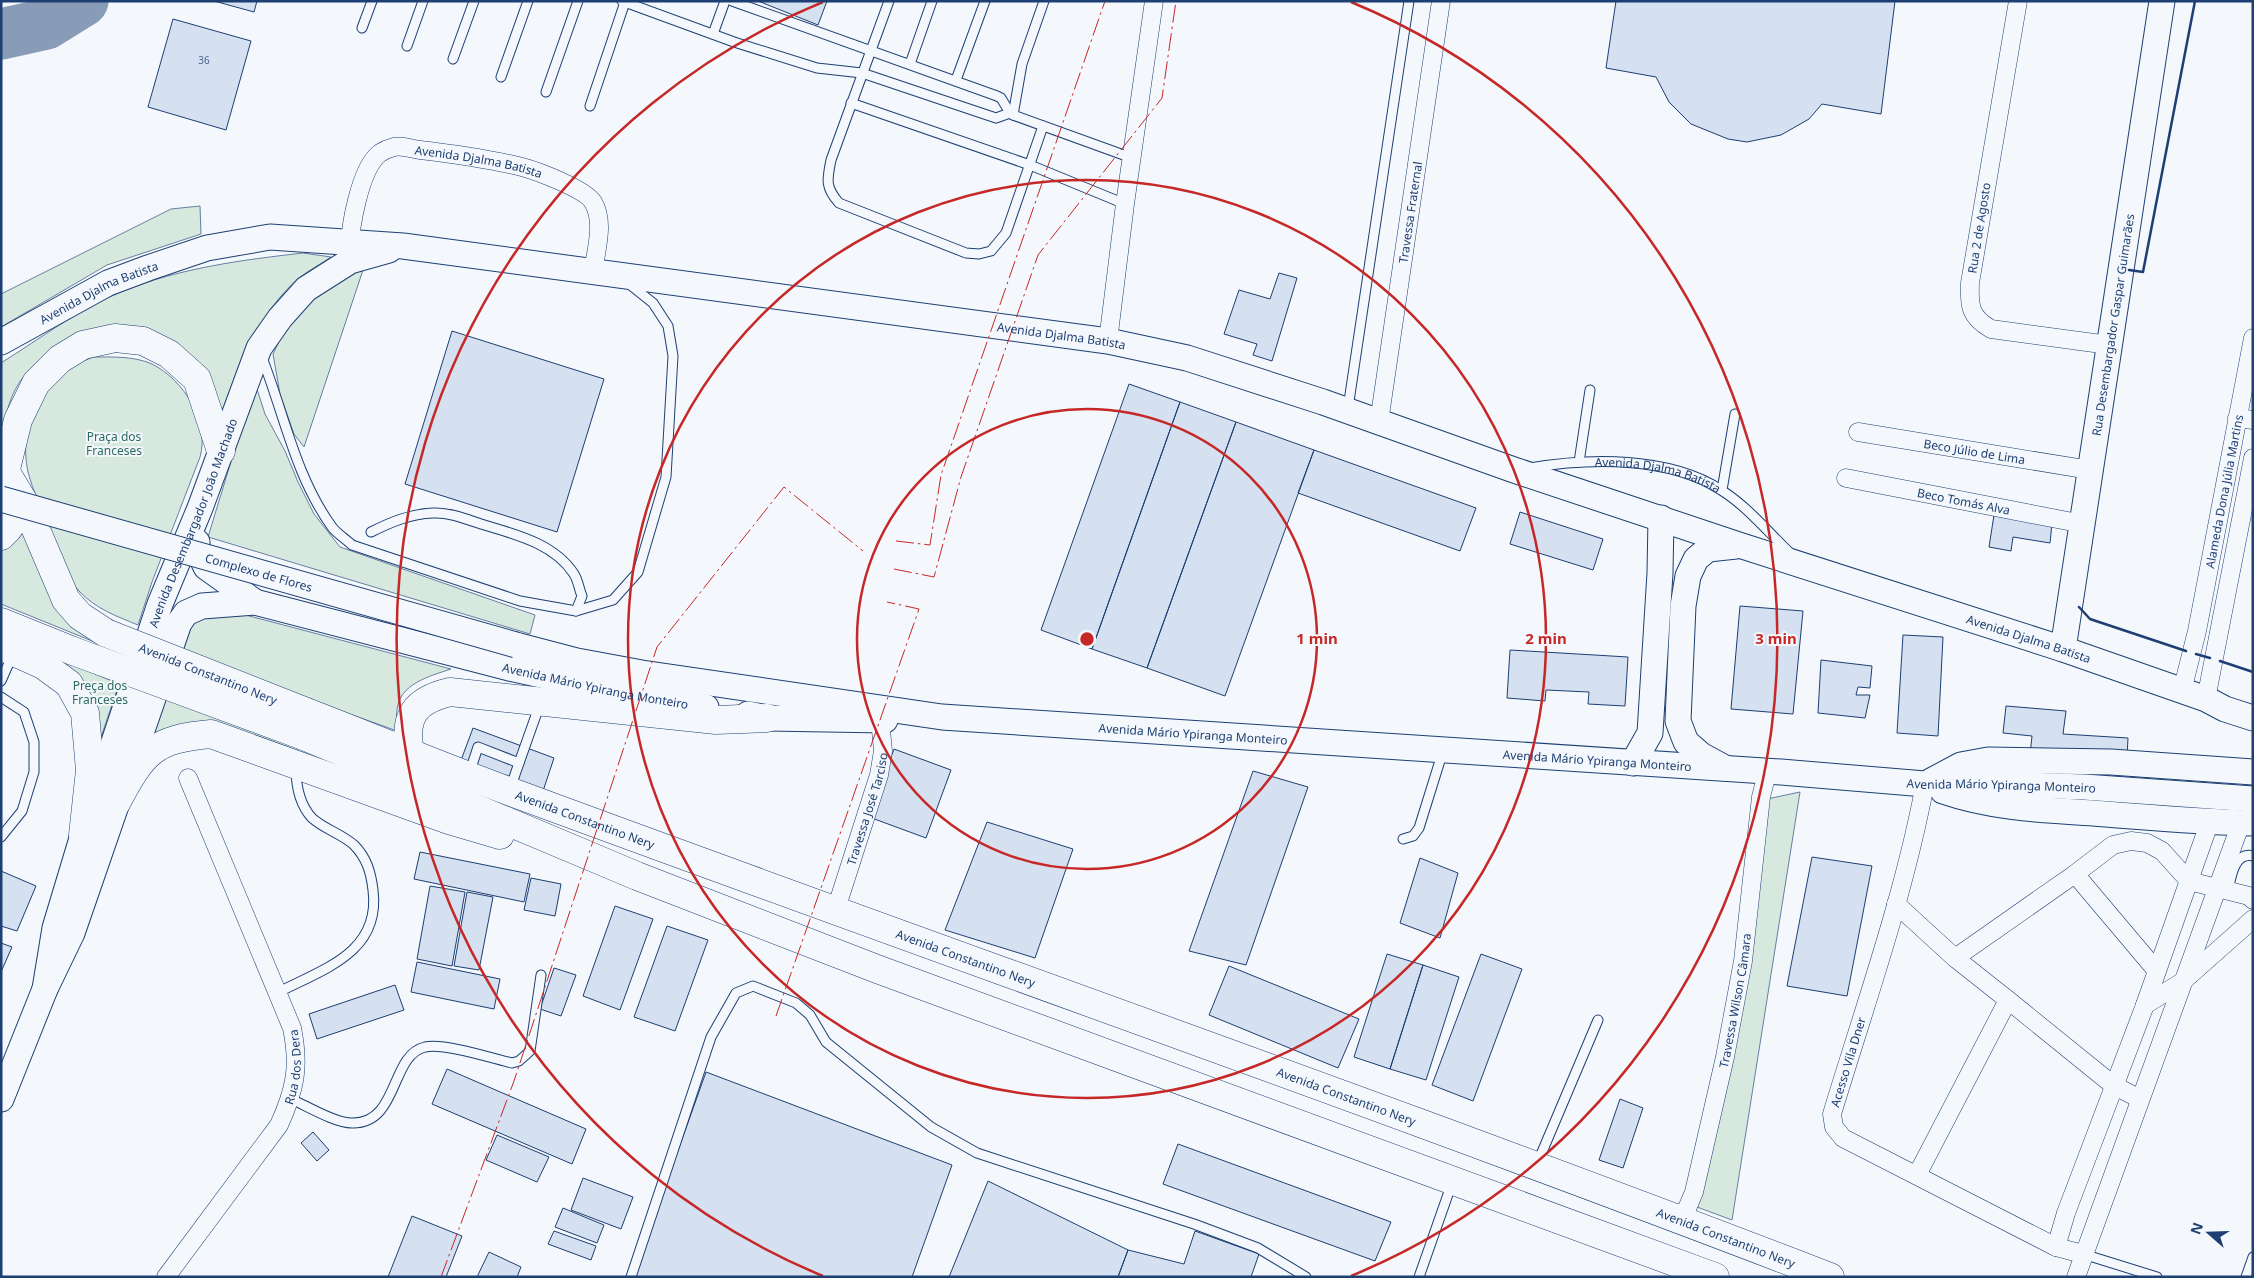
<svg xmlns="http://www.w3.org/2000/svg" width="2254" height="1278" viewBox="0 0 2254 1278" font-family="'Noto Sans',sans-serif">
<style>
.green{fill:#d7e8df;stroke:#687fa3}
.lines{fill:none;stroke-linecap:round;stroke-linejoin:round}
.taxiway{stroke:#889bb7;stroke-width:51}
.building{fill:#d5e0f0;stroke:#1d3f73}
.lane-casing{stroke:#1d3f73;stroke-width:11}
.street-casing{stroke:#1d3f73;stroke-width:19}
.secondary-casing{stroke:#1d3f73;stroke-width:27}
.highway-casing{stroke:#1d3f73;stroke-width:29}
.lane{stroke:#f4f7fb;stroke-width:9}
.street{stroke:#f4f7fb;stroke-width:18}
.secondary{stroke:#f4f7fb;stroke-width:25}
.highway{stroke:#f4f7fb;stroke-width:28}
.secondary-bridge-casing{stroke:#1d3f73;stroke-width:27;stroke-linecap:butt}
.highway-bridge-casing{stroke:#1d3f73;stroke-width:29;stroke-linecap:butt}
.secondary-bridge{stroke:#f4f7fb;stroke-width:25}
.highway-bridge{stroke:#f4f7fb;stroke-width:28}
.wall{stroke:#1d3f73;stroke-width:2.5}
.power{stroke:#c62828;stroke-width:1;stroke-dasharray:18 4 2.5 4;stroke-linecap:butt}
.ring{fill:none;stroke:#c62828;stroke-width:2.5}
.labels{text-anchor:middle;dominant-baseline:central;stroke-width:4;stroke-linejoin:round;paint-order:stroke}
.number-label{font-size:10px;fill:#4b6792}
.street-label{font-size:12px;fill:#1d3f73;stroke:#f4f7fb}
.park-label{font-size:12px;fill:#2c6c60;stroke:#f4f7fb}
.centre{fill:#c62828;stroke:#f4f7fb;stroke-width:2.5}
.ring-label{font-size:15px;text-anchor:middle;font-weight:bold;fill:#c62828;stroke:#f4f7fb;stroke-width:4;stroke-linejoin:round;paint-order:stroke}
</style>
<rect width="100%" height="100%" fill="#f4f7fb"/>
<path class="green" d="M 200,206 L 201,234 L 107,265 L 1,327 L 1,294 L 171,209 Z
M 303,253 L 331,257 C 321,264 309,270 299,278 C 258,313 241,365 222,414 L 197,367 L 72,337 C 47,352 22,370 11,399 C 6,411 5,427 1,441 L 1,363 C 41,338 79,309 123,291 C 180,268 242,260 303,253 Z
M 363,270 L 304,447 L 294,434 L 280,394 L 273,354 L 290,319 L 329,283 Z
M 94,357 C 112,357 134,356 152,364 C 184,380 210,422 200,457 L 152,582 L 138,625 C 116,616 96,609 79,591 C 64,574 57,550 49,529 C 42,510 33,491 28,472 C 17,421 46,372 94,357 Z
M 255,383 L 265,414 L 285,451 L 298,482 L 314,514 L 340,547 L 535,615 L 530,634 L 208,537 Z
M 14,529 L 30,535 L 97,643 L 1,604 L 1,549 Z
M 234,612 L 451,669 C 430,676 399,684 397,710 C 396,717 397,724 397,731 L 308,699 L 330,757 L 325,763 L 218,727 L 142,741 L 179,638 L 199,619 Z
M 43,652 L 119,684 L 97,749 Z
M 1800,792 L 1732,1220 L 1697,1207 L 1767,799 Z"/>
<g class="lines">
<path class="taxiway" d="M 1,34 L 46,24 L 83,1"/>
</g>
<path class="building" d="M 214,1 L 257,1 L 254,12 Z
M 758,1 L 827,1 L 818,25 Z
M 1616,1 L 1895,1 L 1881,114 L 1822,104 L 1809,119 L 1781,135 L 1747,142 L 1728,139 L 1691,124 L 1669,102 L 1656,77 L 1606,68 Z
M 173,19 L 251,41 L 226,130 L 148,107 Z
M 1279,273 L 1297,278 L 1272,361 L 1253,355 L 1257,344 L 1224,334 L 1239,290 L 1270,299 Z
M 452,331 L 604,379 L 557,532 L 405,484 Z
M 1129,384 L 1180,402 L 1092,649 L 1041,630 Z
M 1180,402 L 1236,422 L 1147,668 L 1092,649 Z
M 1236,422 L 1314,450 L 1225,696 L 1147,668 Z
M 1314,450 L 1476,508 L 1460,551 L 1298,493 Z
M 1520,512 L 1603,539 L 1593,570 L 1510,544 Z
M 1994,515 L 2052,523 L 2050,543 L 2013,537 L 2011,551 L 1989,547 Z
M 1740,606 L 1803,611 L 1793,714 L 1731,709 Z
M 1903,635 L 1943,637 L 1938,736 L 1897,733 Z
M 1510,650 L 1628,657 L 1625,706 L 1588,704 L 1589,692 L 1546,690 L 1545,701 L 1507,698 Z
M 1821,660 L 1872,666 L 1870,688 L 1858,687 L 1856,695 L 1870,695 L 1865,718 L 1818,713 Z
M 2006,706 L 2066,711 L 2063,734 L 2128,738 L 2127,757 L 2030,755 L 2032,736 L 2003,733 Z
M 473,728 L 554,758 L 542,794 L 460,763 Z
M 894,749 L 951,770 L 926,838 L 869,817 Z
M 1253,771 L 1308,787 L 1246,965 L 1189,951 Z
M 987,822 L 1073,849 L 1035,958 L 945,930 Z
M 420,852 L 530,874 L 524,902 L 414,879 Z
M 1812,857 L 1872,866 L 1847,996 L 1787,986 Z
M 1420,858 L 1458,873 L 1440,938 L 1400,923 Z
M 1,871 L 36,886 L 17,931 L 1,926 Z
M 531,878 L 561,884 L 555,916 L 524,910 Z
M 430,886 L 465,892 L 452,966 L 417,959 Z
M 467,892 L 493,897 L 479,970 L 454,966 Z
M 615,906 L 653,919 L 620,1010 L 583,996 Z
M 667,926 L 708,940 L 675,1031 L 634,1017 Z
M 1,943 L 12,947 L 1,972 Z
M 1387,954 L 1423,965 L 1390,1069 L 1354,1057 Z
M 1481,954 L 1522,969 L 1473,1101 L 1432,1085 Z
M 417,962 L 500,979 L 494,1009 L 411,992 Z
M 1423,965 L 1459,977 L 1426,1080 L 1390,1069 Z
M 1229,966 L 1359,1019 L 1338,1068 L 1209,1015 Z
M 554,968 L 576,975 L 561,1016 L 540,1009 Z
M 395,985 L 404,1010 L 317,1039 L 309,1014 Z
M 447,1069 L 586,1129 L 572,1164 L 432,1104 Z
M 706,1072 L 952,1165 L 912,1277 L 633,1277 Z
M 1620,1099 L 1643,1108 L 1623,1168 L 1599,1160 Z
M 313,1132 L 329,1150 L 317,1161 L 301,1143 Z
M 497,1135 L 549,1157 L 537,1182 L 486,1160 Z
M 1178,1144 L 1391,1222 L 1375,1261 L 1163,1184 Z
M 583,1178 L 633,1197 L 621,1229 L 571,1210 Z
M 988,1181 L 1128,1250 L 1118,1277 L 949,1277 Z
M 563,1208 L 604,1225 L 597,1243 L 555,1227 Z
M 412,1216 L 462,1236 L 446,1277 L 388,1277 Z
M 554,1231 L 596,1246 L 591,1260 L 548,1244 Z
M 1195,1231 L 1259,1254 L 1251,1277 L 1118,1277 L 1128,1250 L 1184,1264 Z
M 489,1252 L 521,1267 L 517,1277 L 477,1277 Z"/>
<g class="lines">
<defs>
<g id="lane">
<path d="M 622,1 L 734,42 L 817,68 L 862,73 L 996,118 L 1010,113"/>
<path d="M 732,1 L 997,96 L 1001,98 L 1010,113 L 1013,115 L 1132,158"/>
<path d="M 889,1 L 831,160 C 827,180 825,187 839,203 L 966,253 L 979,254 L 991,251 L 1006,233 L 1043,126"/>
<path d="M 362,28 L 372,1"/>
<path d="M 713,34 L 725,1"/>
<path d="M 407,46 L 423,1"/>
<path d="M 453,59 L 474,1"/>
<path d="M 910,64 L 932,1"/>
<path d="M 501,77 L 528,1"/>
<path d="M 956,80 L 985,1"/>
<path d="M 546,92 L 578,1"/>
<path d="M 851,103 L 1030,165 L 1125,204"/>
<path d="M 590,106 L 625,2"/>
<path d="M 1013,115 L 1022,64 L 1044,1"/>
<path d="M 261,355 C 284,413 295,476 332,527 C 337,534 346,539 352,545 L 520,601 L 576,611 L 613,600 L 638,572 L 666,477 L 673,356 L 668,326 L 653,303 L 628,283"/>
<path d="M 1348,408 L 1409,1"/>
<path d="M 1579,462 L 1590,390"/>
<path id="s1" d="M 1530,468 C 1589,458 1669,456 1721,490 C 1747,506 1769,533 1791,554"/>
<path d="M 1722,490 L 1735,414"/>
<path d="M 371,532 C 391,522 410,514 433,513 C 449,512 466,519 481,524 C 514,534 554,543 574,574 C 578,580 579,589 582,596 L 576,611"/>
<path d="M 1,681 L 13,654"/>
<path d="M 1,697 L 24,712 L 34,742 L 34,772 L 22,811 L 1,837"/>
<path d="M 519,763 L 540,704"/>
<path d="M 469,774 L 478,747 L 519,763 L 510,789"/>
<path d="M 1403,839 L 1413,836 L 1419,828 L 1443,751"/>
<path d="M 2228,890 C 2231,878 2234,851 2253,856"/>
<path d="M 277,993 C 323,969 381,953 373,890 C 371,873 367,858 354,845 C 342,834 324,829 312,818 C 300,805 296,785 296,768"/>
<path d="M 291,1099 C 307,1106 335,1123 352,1123 C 399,1124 390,1055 425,1047 C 445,1043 491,1058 512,1063 L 519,1061 L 530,1051 L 541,975"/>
<path d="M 1537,1164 L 1598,1020"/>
<path d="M 2083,1254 L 2157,1277"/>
<path d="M 631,1277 L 711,1037 L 736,993 L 753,986 L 796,1003 L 810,1015 L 826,1042 L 931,1127 L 977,1153 L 1194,1224 L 1258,1248 L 1306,1277"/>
<path d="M 1419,1277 L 1452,1183"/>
<path d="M 2246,1277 L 2253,1257"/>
</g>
<g id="street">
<path d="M 2018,1 L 1970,283 C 1969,306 1970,317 1991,329 L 2109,345"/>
<path id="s2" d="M 350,253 C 349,229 360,168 380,153 C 383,151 390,148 394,147 C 401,145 412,149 420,150 C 454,154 489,159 522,167 C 537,171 585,189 593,202 C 605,222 596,250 593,272"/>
<path d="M 1108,341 L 1125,204 L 1154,1"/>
<path d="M 2237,418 L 2253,420"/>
<path id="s3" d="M 1379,422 L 1441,1"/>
<path id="s4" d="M 1858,432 L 2090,470"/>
<path id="s5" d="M 1846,478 L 2083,524"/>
<path id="s6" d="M 2182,691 L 2197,631 L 2253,338"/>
<path d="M 2206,699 L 2253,458"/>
<path d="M 1925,784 C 1904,896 1865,1005 1832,1114 L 1834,1127 L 1843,1138 L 2056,1247 L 2083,1254"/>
<path d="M 2075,874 L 2113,845 L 2131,841 L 2147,843 L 2162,851 L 2189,881 L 2249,896 L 2253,900"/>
<path d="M 1896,904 L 1955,958 L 2008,1000 L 1917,1175"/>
<path id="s7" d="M 836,909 L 879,775 L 883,751 L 879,709"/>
<path d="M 1955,958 L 2075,874 L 2156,970"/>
<path d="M 2008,1000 L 2113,1085 L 2140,1099"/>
<path d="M 2145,1005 L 2182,982 L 2253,919"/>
<path id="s8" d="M 1669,1215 L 1686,1211 L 1694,1192 L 1725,1057 L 1743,961 L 1761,797 L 1765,781 L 1771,771"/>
<path d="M 2056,1247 L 2066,1213 L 2145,1005 L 2210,821"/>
<path id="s9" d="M 166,1277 L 279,1125 C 295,1090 300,1067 292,1028 L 188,778"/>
<path d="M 2076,1277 L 2241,823"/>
</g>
<g id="secondary">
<path id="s10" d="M 1,342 L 108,283 L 148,268 L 207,248 L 270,237 L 403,246 L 1108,341 L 1187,358 L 1323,402 L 1514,470 L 1739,545 L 2063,649 L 2206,699 L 2225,709 L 2253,718"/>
<path id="s11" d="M 197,542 L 197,548 L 206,567 L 255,602 L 509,668 L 623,693 L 706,707"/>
<path id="s12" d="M 516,645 L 577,661 L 642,673 L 942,717 L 1781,772 L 1925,784 L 1967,783 L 2084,787 L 2253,799"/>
<path id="s13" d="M 2063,649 L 2162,1"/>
<path d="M 748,714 L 767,718 L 885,720"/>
<path d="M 1633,763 L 1650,733 L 1660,573 L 1661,518"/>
<path d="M 1725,768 L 1701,755 L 1686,742 L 1678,721 L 1683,606 L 1688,576 L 1696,559 L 1708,549 L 1736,546"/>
<path d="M 1931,781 L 1961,765 L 1988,760 L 2111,762 L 2253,772"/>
<path d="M 1943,791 C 1992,808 2042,810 2093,813 C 2146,817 2199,822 2253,823"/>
<path id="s14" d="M 45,989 L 55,928 L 83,835 L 160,604 L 200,508 L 259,348 L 280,318 L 306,289 L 350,261 L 389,250"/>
<path d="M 1,1099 L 45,989 L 72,933 L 179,623 L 186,613 L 202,606 L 255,602"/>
</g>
<g id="highway">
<path d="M 1,464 L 25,504 L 66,600 L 80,616 L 106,633"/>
<path d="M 6,469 L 18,420 L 36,383 L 60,359 L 83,345 L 115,338 L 143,341 L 169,354 L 197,379 L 221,451"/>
<path d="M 1,536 L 8,529 L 25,504"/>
<path d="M 1,622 L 73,651"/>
<path d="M 1,646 L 43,665 L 69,684 L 85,713 L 90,770 L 83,835"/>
<path id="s15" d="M 309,713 C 377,739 445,768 514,793 C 952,955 1394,1109 1830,1277"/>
<path d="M 304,736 L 637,876 L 877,969 L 1715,1277"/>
<path d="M 410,752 C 403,717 415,700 450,692 L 716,720 L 767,718"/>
<path d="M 116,803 C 143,753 152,739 211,734 L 449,820 L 500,835"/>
</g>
</defs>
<use href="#lane" class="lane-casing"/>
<use href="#street" class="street-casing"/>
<use href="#secondary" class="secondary-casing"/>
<use href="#highway" class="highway-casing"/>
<use href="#lane" class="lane"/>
<use href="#street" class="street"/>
<use href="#secondary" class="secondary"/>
<use href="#highway" class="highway"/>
<defs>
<g id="secondary-bridge">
<path id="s16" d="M 1,499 L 516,645"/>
</g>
<g id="highway-bridge">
<path id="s17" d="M 106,633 L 309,713"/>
<path d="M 73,651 L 304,736"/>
</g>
</defs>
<use href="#secondary-bridge" class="secondary-bridge-casing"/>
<use href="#highway-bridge" class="highway-bridge-casing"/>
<use href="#secondary-bridge" class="secondary-bridge"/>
<use href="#highway-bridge" class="highway-bridge"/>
<path class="wall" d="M 2129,270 L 2143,272 L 2195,1
M 2079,607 L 2090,619 L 2186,651
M 2196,654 L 2210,658
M 2220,661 L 2253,672"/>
<path class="power" d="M 896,541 L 930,545 L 941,475 L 1105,1
M 894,569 L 934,577 L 961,477 L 1038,255 L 1162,98 L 1176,1
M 776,1016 L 919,609 L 887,602
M 441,1277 L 514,1081 L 657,647 L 784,487 L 863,551"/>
</g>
<g class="ring">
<circle cx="1087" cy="639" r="230"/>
<circle cx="1087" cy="639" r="459"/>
<path d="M823 1276A689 689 0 0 1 823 2M1351 2A689 689 0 0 1 1351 1276"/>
</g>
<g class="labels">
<g class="number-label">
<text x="204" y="60">36</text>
</g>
<g class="street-label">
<text stroke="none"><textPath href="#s2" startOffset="208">Avenida Djalma Batista</textPath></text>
<text stroke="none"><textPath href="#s3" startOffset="212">Travessa Fraternal</textPath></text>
<text transform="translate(1979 228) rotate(-81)">Rua 2 de Agosto</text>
<text stroke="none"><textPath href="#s10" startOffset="110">Avenida Djalma Batista</textPath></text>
<text stroke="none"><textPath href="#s13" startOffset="328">Rua Desembargador Gaspar Guimarães</textPath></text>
<text stroke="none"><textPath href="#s10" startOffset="1089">Avenida Djalma Batista</textPath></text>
<text stroke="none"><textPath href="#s4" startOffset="118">Beco Júlio de Lima</textPath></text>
<text stroke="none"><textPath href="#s1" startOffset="130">Avenida Djalma Batista</textPath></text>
<text stroke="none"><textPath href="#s6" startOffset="204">Alameda Dona Júlia Martins</textPath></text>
<text stroke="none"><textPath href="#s5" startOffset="120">Beco Tomás Alva</textPath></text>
<text stroke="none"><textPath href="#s14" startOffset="490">Avenida Desembargador João Machado</textPath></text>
<text stroke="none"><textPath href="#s16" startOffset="268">Complexo de Flores</textPath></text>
<text stroke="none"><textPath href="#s10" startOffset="2104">Avenida Djalma Batista</textPath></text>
<text stroke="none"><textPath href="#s17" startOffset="110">Avenida Constantino Nery</textPath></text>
<text stroke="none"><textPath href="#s11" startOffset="438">Avenida Mário Ypiranga Monteiro</textPath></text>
<text stroke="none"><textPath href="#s12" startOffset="684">Avenida Mário Ypiranga Monteiro</textPath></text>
<text stroke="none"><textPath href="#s12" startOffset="1089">Avenida Mário Ypiranga Monteiro</textPath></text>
<text stroke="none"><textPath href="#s12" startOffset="1494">Avenida Mário Ypiranga Monteiro</textPath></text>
<text stroke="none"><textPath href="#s7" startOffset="105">Travessa José Tarciso</textPath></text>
<text stroke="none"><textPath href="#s15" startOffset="296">Avenida Constantino Nery</textPath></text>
<text stroke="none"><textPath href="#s15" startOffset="701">Avenida Constantino Nery</textPath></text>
<text stroke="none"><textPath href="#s8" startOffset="234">Travessa Wilson Câmara</textPath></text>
<text transform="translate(1848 1062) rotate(-73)">Acesso Vila Dner</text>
<text stroke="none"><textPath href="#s9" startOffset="250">Rua dos Dera</textPath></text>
<text stroke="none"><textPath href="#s15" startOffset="1106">Avenida Constantino Nery</textPath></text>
<text stroke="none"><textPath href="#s15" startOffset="1511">Avenida Constantino Nery</textPath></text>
</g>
<g class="park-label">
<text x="114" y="436">Praça dos<tspan x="114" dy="14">Franceses</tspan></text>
<text x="100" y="685">Preça dos<tspan x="100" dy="14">Franceses</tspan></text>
</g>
</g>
<circle cx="1087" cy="639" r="8" class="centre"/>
<g class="ring-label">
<text x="1317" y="644">1 min</text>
<text x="1546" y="644">2 min</text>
<text x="1776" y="644">3 min</text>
</g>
<rect width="2254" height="1278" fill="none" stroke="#1d3f73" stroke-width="5"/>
<g transform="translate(2209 1233) rotate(290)" stroke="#f4f7fb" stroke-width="4" paint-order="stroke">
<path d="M0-4L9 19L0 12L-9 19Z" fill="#1d3f73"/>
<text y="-8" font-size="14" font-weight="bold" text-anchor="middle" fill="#1d3f73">N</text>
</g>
</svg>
